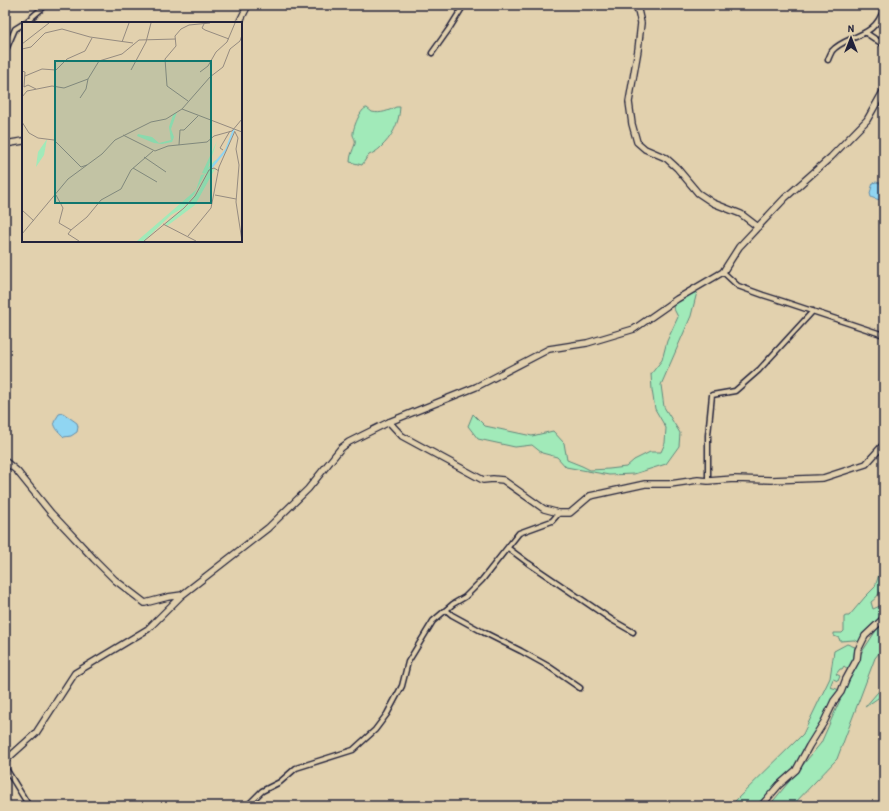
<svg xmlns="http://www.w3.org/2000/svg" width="889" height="811" viewBox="0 0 889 811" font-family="'Patrick Hand',sans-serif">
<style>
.green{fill:#a1eab9;stroke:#62867a}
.water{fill:#90d5f2;stroke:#648da9}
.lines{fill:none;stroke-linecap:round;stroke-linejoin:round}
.street-casing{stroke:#22223b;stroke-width:7}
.secondary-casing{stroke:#22223b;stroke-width:8}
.street{stroke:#e2d1ae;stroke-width:4}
.secondary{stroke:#e2d1ae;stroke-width:5.5}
.inset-river{fill:none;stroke:#90d5f2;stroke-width:2}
.inset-road{fill:none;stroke:#958b80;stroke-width:1}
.view{fill:#0f766e;fill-opacity:0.15;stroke:#0f766e;stroke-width:2}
.inset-edge{fill:none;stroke:#22223b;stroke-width:2}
</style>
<rect width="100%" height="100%" fill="#e2d1ae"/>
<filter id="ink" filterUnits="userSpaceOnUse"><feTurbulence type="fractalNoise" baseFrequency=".025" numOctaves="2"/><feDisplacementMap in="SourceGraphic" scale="8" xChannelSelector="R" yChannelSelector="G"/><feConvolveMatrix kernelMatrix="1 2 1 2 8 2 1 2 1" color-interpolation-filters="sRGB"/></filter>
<g filter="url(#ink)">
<path class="green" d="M 396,107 L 400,107 C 399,124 392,137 380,148 C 377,151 373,153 369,155 C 366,158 364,162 362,165 L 350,162 C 350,155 353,150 355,144 C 356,139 354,139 353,135 C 352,130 361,107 367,108 C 369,109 370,111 372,112 C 381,114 388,111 396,107 Z
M 697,292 L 691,316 L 661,385 L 664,407 L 680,433 L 679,446 L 666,464 L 634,474 L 609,475 L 566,467 L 557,457 L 542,453 L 532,445 L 515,447 L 478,439 L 468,426 L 473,414 L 485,426 L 532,436 L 553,431 L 564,443 L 567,460 L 582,466 L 590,470 L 609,469 L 626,467 L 634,460 L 650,452 L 661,452 L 665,443 L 666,428 L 655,409 L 652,390 L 651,374 L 662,360 L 667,341 L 678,317 L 673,307 L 676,300 Z
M 884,563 L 884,576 L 880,580 L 882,583 C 881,591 878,597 871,602 L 873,609 L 880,606 L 884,601 L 884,614 L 860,643 L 854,640 L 840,641 L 839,638 L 834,636 L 834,633 L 842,633 L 844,631 L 844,617 L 846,616 L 849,616 L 865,597 L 875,587 L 881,568 Z
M 884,622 L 884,647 L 875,658 L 837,759 L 792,806 L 769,806 L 821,743 L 860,655 L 881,623 Z
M 847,644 L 855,647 L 853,663 L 849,670 L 844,666 L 842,669 L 840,669 L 836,674 L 840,676 L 838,681 L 833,679 L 830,687 L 840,690 L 795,767 L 777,783 L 758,806 L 730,806 L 803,734 L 830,678 L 834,651 Z
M 884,685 L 884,694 L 865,707 Z"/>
<path class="water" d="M 876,182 L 884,184 L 884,201 L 873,198 L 871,197 L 870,193 L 873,183 Z
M 63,413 L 77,423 L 78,427 L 77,432 L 71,436 L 64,437 C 60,433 55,429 54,422 L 59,414 Z"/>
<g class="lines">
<defs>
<path id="street" d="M 25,23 L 46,5
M 866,33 L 884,45
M 5,52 L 15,29 L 23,24
M 432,53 L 449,29 L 464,5
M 828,60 C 829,57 831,53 832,51 C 837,45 844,42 851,39 C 868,32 878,27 884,8
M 723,272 L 738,286 L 763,295 L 782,301 L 884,335
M 708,481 L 708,435 L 712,395 L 735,391 L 759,370 L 813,311
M 508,548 L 528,563 L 612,620 L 633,632
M 446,610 L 452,615 L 483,632 L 521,651 L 548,666 L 580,688
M 5,767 L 29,806
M 247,806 L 262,791 L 280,782 L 296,768 L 353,750 L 375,730 L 387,714 L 402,686 L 408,662 L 433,621 L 453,604 L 465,597 L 482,580 L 519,533 L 552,521 L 559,513"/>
<path id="secondary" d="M 634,5 L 638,10 L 641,23 L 638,50 L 629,102 L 632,124 L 637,142 L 645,149 L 666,158 L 677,168 L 698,193 L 713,203 L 741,214 L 758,227
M 239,23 L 248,5
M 5,144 L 23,141
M 389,422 L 402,436 L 483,480 L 493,479 L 503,480 L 544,509 L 559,513 L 570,513 L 590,496 L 645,484 L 670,484 L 698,480 L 708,481 L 734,479 L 771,480 L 823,478 L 866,464 L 884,444
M 5,461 L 17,471 L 51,513 L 69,532 L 94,559 L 115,580 L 145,603 L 168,597 L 182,595
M 5,761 L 36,733 L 75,673 L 148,629 L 182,595 L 268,528 L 308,489 L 341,448 L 349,442 L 389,422 L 476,387 L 549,349 L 587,343 L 634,329 L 677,299 L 723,272 L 739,247 L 785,198 L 831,157 L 867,120 L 884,90
M 761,806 L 779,785 L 796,770 L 809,746 L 824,722 L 834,701 L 841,692 L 846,679 L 857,659 L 858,650 L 865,636 L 884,618"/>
</defs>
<use href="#street" class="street-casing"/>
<use href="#secondary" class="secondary-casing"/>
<use href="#street" class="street"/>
<use href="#secondary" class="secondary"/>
</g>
</g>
<g transform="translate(22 22)">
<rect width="220" height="220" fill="#e2d1ae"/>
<path d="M 155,90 L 149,107 L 152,115 L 150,120 L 140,122 L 132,121 L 115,114 L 116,112 L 130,115 L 137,121 L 149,118 L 147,105 L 151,93 ZM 25,117 L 22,133 L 14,145 L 16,130 ZM 195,119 L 186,146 L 192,139 L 196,137 L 184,152 L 180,151 ZM 193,147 L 173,183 L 145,204 L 143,202 L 167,182 L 177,169 L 187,148 ZM 183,152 L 172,173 L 161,186 L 149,193 L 122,219 L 115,219 L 174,168 L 179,153 Z" fill="#a1eab9"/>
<path class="inset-river" d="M 189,146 L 204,128 L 212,107"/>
<path class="inset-road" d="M 182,2 L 180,6 L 183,8 L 207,17M 100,20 L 107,1M 0,22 L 27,1M 0,27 L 9,25 L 23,11 L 40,7 L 68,15 L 111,21M 109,48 L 124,20 L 129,1M 0,49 L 3,50 L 2,65 L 6,63 L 14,67M 178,50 L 186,44 L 194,30 L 205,20 L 213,1M 3,54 L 20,47 L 34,48 L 45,37 L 63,29 L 70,16M 0,75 L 5,69 L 30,64 L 42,66 L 66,57 L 77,39 L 100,32 L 117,18 L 154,17M 58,76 L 64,67 L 66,57M 166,79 L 145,64 L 143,37 L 154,24 L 153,14 L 159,7 L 167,3 L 188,1M 160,87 L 220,110M 0,100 L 7,111 L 16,116 L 32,118 L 59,145 L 65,143M 213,110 L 216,116 L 214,127 L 217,143 L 214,180 L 220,219M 101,113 L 133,129 L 146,124 L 185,120 L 192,114 L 210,109 L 220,97M 157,123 L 158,108 L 162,108 L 176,94M 201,128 L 198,126 L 208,109M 122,135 L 144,150M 111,146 L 135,160M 34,173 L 41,186 L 37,201 L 49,208 L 46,212 L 57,219M 193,173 L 214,177M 0,188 L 12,199M 141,202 L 174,219M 49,208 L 65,195 L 79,178 L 99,167 L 109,148 L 131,129M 0,212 L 46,157 L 80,132 L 93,118 L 129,100 L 144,97 L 160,87 L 188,55 L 201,45 L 208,27 L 218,19 L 220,13M 166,214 L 189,186 L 197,145 L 213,109M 122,219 L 162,186 L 173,174 L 187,148 L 192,146 L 197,149"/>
<path class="view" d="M 33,39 L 189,39 L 189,181 L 33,181 Z"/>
<rect width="220" height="220" class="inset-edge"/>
</g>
<rect width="889" height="811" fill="none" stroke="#e2d1ae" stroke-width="20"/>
<rect x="10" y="10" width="869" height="791" fill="none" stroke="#22223b" stroke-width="1.5" filter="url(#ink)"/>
<g transform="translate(851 38)" stroke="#e2d1ae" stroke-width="3" paint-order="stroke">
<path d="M0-3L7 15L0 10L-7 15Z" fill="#22223b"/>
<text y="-6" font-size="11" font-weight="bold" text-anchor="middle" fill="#22223b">N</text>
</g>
</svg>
